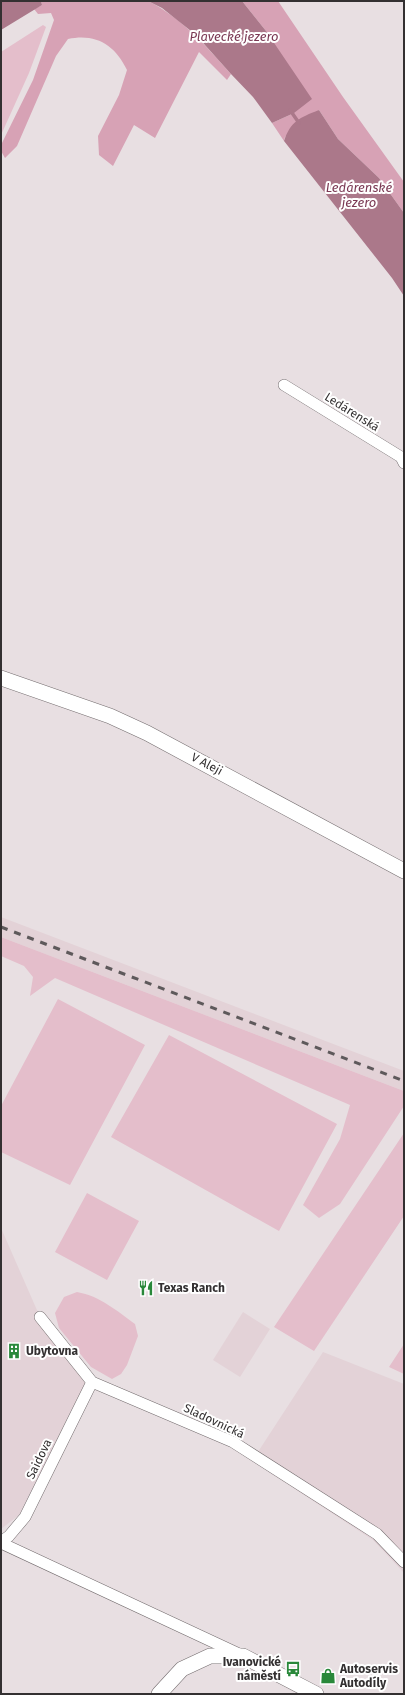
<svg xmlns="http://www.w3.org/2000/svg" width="405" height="1695" viewBox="0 0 405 1695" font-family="'Fira Sans',sans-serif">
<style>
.built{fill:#e3d2d7}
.green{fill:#e4becb}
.forest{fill:#d7a2b5}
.water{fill:#ab788a}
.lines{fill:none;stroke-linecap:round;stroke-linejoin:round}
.stream{stroke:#ab788a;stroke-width:3.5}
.street-casing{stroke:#736c6e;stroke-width:12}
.secondary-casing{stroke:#736c6e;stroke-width:16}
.street{stroke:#fff;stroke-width:11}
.secondary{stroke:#fff;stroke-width:15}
.rail{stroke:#5e595b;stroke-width:3;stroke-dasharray:7 7;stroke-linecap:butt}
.labels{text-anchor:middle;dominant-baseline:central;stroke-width:4;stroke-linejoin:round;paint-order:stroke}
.street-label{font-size:12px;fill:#333031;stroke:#fff}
.poi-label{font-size:12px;font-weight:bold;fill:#333031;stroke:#fff;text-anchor:start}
.water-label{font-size:13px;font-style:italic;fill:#7a3853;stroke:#fff}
</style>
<rect width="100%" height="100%" fill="#e8dfe2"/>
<path class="built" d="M 1,917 L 404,1071 L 404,1091 L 1,937 Z
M 1,1228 L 40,1317 L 87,1383 L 19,1515 L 1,1529 Z
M 243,1312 L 270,1329 L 240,1377 L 213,1360 Z
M 323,1352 L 404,1384 L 404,1573 L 373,1540 L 252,1461 Z"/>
<path class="green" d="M 43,25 L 46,27 L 29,73 L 1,135 L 1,52 Z
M 1,937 L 404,1091 L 404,1106 L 340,1204 L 319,1218 L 303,1205 L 340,1139 L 350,1105 L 55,978 L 30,996 L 33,977 L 24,966 L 1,956 Z
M 58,999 L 145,1045 L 70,1185 L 1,1152 L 1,1106 Z
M 169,1035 L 337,1124 L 279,1231 L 111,1137 Z
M 404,1133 L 404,1216 L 314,1351 L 274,1327 Z
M 87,1193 L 139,1221 L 107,1280 L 55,1252 Z
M 77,1292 C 100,1296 117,1311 135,1324 L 138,1336 L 127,1365 L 121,1374 L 112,1379 L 91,1367 L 59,1328 L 55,1313 L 64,1297 Z
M 404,1344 L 404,1374 L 389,1367 Z"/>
<path class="forest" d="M 41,1 L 148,1 C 182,18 206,46 231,74 L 227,80 L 199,52 L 155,138 L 134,125 L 113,166 L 99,155 L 98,136 L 119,95 L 127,70 C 115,45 96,33 68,39 L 56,56 L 17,146 L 5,158 L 1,151 L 1,145 L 33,80 L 54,20 L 51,13 L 38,14 L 34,9 L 42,5 Z
M 242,1 L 278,1 L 343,97 L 404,182 L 404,213 L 379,178 L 338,139 L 319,110 L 285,137 L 284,141 L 272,123 L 294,113 L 266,31 Z"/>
<path class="water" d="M 1,1 L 41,1 L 42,5 L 1,30 Z
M 148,1 L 242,1 L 266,31 L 312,99 L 294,113 L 272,123 L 253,97 L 231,74 L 196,35 L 162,8 Z
M 319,110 L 338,139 L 379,178 L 404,213 L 404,296 L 392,278 L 284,141 C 291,121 299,118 319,110 Z"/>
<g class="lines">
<path class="stream" d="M 290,110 L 299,123"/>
<defs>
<path id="street" d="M 284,385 L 401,457 L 404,463
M 40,1317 L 92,1382 L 233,1442 L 377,1534 L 404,1562
M 1,1542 L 9,1536 L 25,1517 L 92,1382
M 1,1543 L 239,1654"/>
<path id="secondary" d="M 1,678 L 110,716 L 147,733 L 404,871
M 159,1694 L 182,1669 L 210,1656 L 243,1656 L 316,1694"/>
</defs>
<use href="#street" class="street-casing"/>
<use href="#secondary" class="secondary-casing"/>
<use href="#street" class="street"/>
<use href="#secondary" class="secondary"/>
<path class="rail" d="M 1,927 L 404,1081"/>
</g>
<defs>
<symbol id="restaurant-bare" viewBox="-9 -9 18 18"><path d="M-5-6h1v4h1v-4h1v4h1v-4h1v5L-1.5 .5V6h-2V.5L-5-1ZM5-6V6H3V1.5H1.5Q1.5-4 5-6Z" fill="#29883a" stroke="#fff" stroke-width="2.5" paint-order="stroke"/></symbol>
<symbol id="building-bare" viewBox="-9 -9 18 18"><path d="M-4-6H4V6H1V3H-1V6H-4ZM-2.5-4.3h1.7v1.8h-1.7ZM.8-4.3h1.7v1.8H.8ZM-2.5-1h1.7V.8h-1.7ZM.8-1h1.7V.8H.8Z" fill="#29883a" stroke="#fff" stroke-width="2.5" paint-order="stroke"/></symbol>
<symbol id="bus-bare" viewBox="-9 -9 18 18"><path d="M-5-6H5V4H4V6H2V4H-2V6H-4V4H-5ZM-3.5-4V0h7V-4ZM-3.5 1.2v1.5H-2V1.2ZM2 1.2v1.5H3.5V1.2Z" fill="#29883a" stroke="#fff" stroke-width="2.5" paint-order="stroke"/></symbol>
<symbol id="shop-bare" viewBox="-9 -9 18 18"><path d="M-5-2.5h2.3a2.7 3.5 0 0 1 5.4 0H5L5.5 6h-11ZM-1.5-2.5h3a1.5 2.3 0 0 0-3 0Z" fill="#29883a" stroke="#fff" stroke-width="2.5" paint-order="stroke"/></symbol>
</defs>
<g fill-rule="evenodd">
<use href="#restaurant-bare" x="135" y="1277" width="22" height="22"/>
<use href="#building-bare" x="3" y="1340" width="22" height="22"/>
<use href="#bus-bare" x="282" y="1658" width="22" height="22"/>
<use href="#shop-bare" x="317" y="1665" width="22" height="22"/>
</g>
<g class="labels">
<g class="street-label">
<text transform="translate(352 412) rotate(32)">Ledárenská</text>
<text transform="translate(207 764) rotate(28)">V Aleji</text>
<text transform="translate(214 1421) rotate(25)">Sladovnická</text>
<text transform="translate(39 1459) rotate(-64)">Saidova</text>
</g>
<g class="poi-label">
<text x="158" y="1288">Texas Ranch</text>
<text x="26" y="1351">Ubytovna</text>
<text x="281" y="1662" text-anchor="end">Ivanovické<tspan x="281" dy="14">náměstí</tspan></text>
<text x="340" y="1669">Autoservis<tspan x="340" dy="14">Autodíly</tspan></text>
</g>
<g class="water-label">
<text x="234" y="36">Plavecké jezero</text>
<text x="359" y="187">Ledárenské<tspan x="359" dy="15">jezero</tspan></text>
</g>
</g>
<rect width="405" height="1695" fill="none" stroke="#333031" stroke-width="4"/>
</svg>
